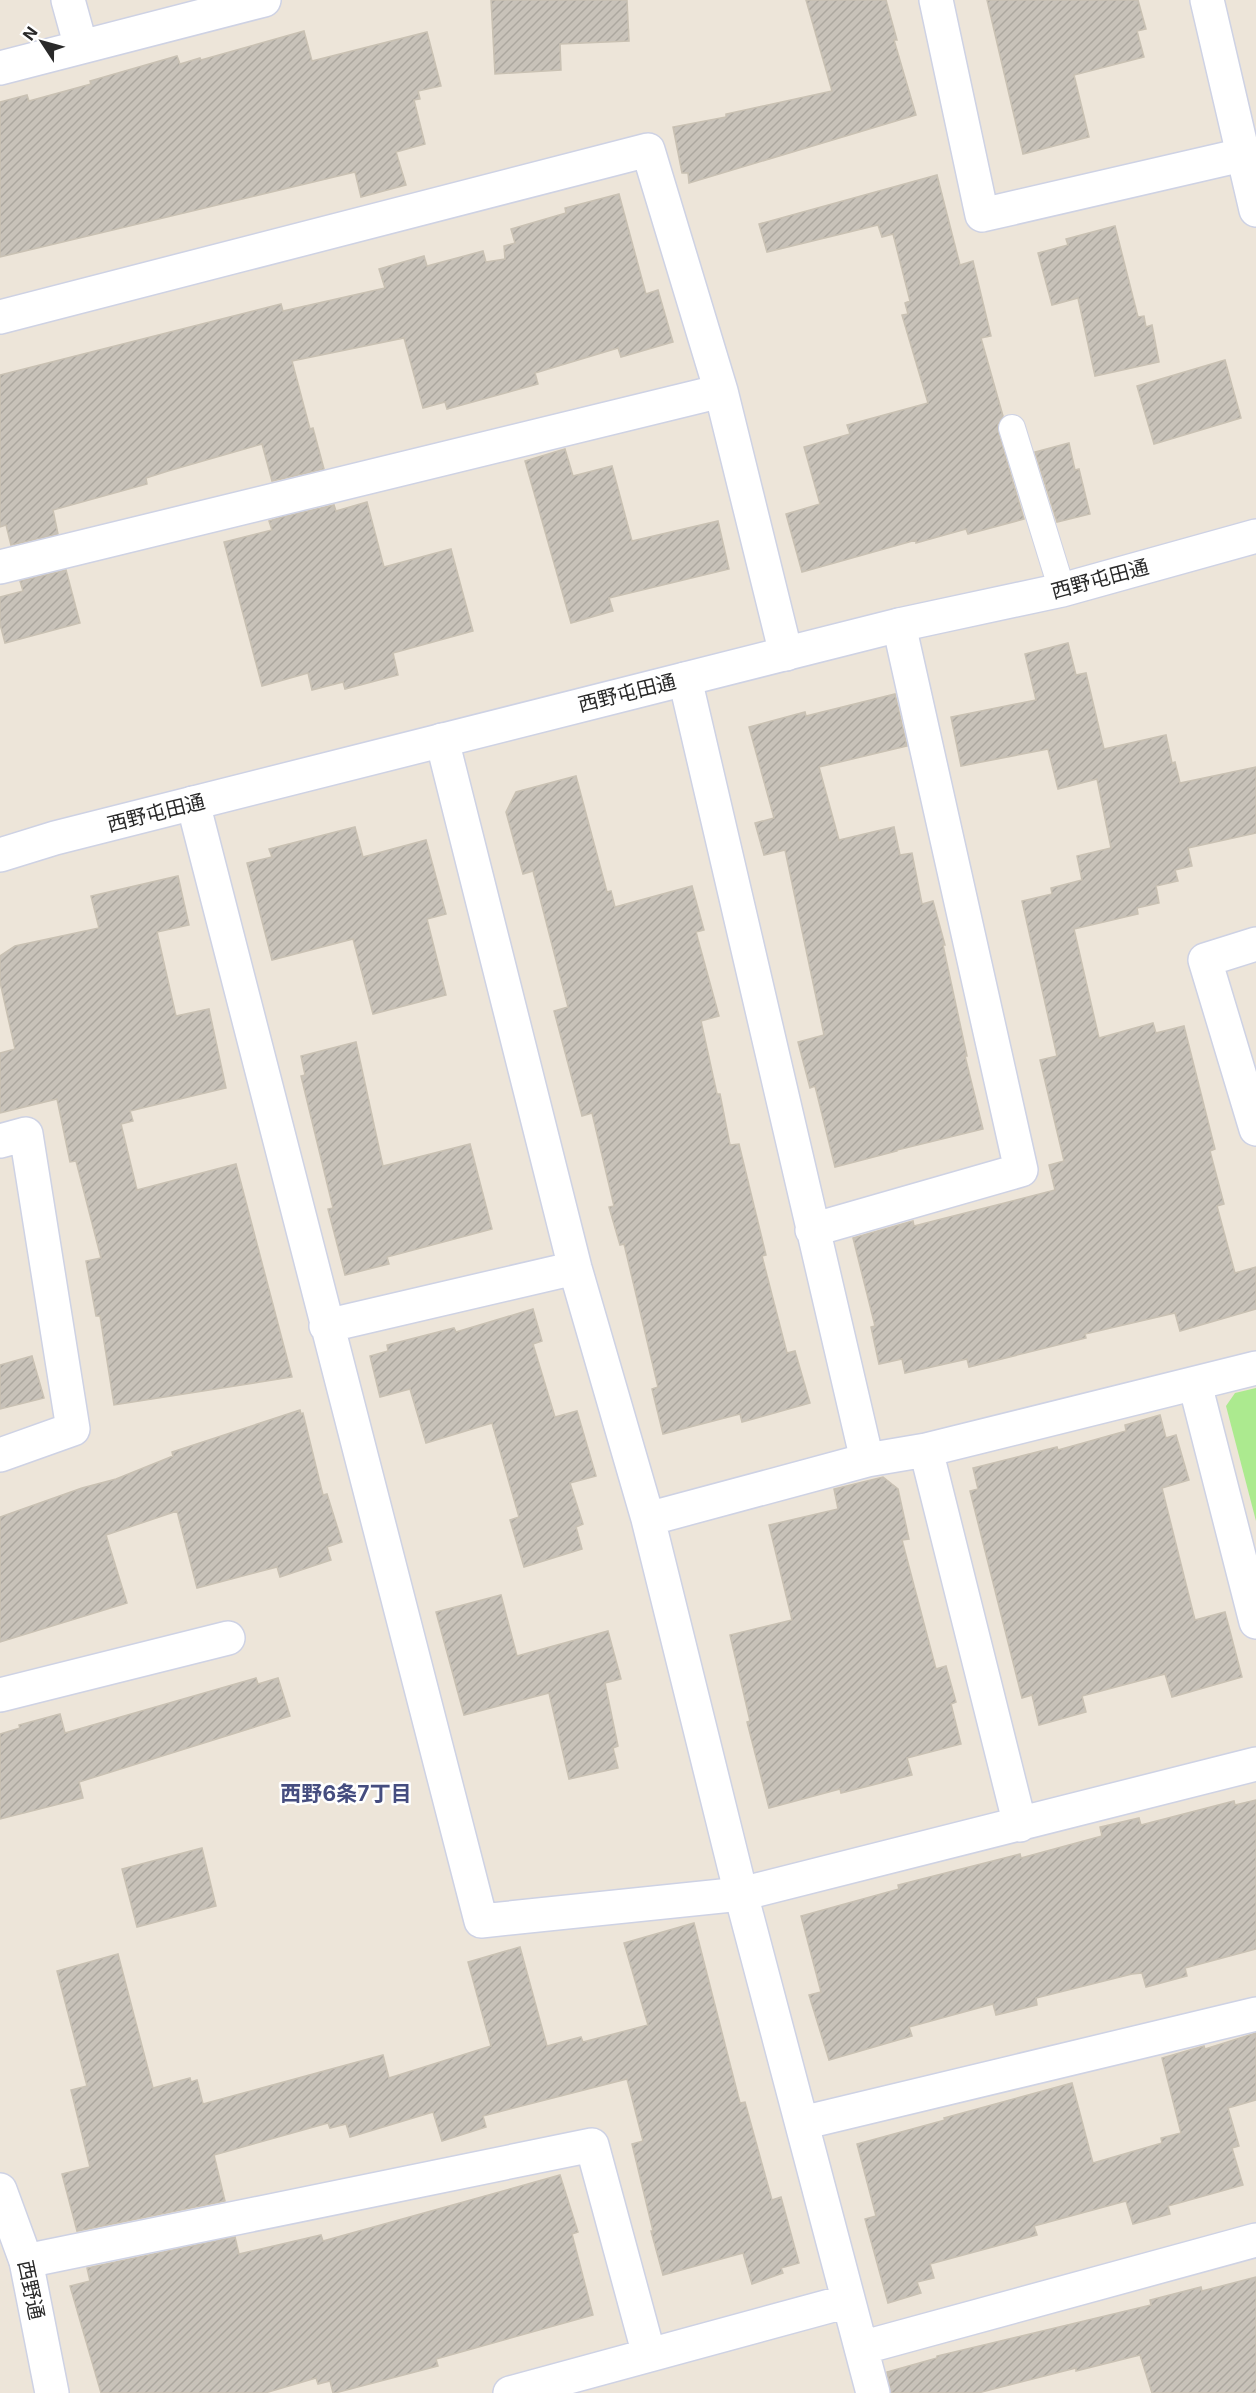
<svg xmlns="http://www.w3.org/2000/svg" width="1256" height="2393" viewBox="0 0 1256 2393" font-family="Inter,'Noto Sans JP',sans-serif">
<style>
.park{fill:#acea8f}
.building{fill:url(#building-hatch);stroke:#c9c1b3;stroke-width:1.5}
.lines{fill:none;stroke-linecap:round;stroke-linejoin:round}
.service-casing{stroke:#ced2e4;stroke-width:28}
.minor-casing{stroke:#ced2e4;stroke-width:36}
.tertiary-casing{stroke:#ced2e4;stroke-width:36}
.service{stroke:#fff;stroke-width:26}
.minor{stroke:#fff;stroke-width:33}
.tertiary{stroke:#fff;stroke-width:33}
.labels{text-anchor:middle;dominant-baseline:central;stroke-width:5;stroke-linejoin:round;paint-order:stroke}
.street-label{font-size:20px;fill:#292929;stroke:#fff}
.neighbourhood-label{font-size:21px;font-weight:bold;fill:#454d7f;stroke:#fff}
</style>
<defs>
<pattern id="building-hatch" width="6" height="6" patternUnits="userSpaceOnUse" patternTransform="scale(1.5)"><rect width="6" height="6" fill="#c8c2b9"/><path d="M-1 1l2-2M0 6l6-6M5 7l2-2" fill="none" stroke="#aca79f"/></pattern>
</defs>
<rect width="100%" height="100%" fill="#ede5d9"/>
<path class="park" d="M 1256,1388 L 1256,1521 L 1226,1406 L 1235,1393 Z"/>
<path class="building" d="M 491,0 L 627,0 L 629,41 L 560,44 L 561,70 L 495,74 Z
M 806,0 L 886,0 L 897,40 L 894,40 L 916,115 L 689,183 L 688,173 L 682,173 L 673,127 L 726,117 L 726,114 L 832,91 Z
M 987,0 L 1138,0 L 1146,29 L 1137,31 L 1144,57 L 1074,75 L 1089,137 L 1023,154 Z
M 304,31 L 312,61 L 427,32 L 441,86 L 418,91 L 420,99 L 414,100 L 425,144 L 396,152 L 406,185 L 361,197 L 355,172 L 0,257 L 0,102 L 27,95 L 29,101 L 91,84 L 90,81 L 177,56 L 180,64 L 200,58 L 201,60 Z
M 937,175 L 960,265 L 973,261 L 991,336 L 981,338 L 1003,416 L 998,424 L 998,432 L 1024,519 L 968,534 L 966,529 L 916,543 L 916,540 L 802,572 L 786,514 L 820,504 L 804,447 L 850,434 L 847,425 L 928,403 L 902,315 L 908,314 L 905,303 L 910,301 L 893,234 L 882,237 L 878,225 L 767,252 L 759,224 Z
M 619,194 L 646,294 L 658,290 L 673,342 L 621,357 L 618,348 L 535,373 L 538,384 L 447,409 L 445,402 L 423,408 L 404,338 L 292,361 L 310,429 L 313,428 L 324,469 L 272,481 L 262,444 L 168,471 L 146,478 L 147,484 L 53,510 L 58,534 L 11,545 L 6,525 L 0,527 L 0,375 L 281,304 L 283,311 L 385,288 L 379,269 L 424,256 L 427,266 L 483,251 L 486,262 L 505,259 L 504,246 L 515,243 L 511,229 L 566,213 L 565,208 Z
M 1115,226 L 1138,317 L 1144,316 L 1146,327 L 1152,325 L 1159,362 L 1095,376 L 1078,298 L 1052,305 L 1038,253 L 1068,245 L 1066,239 Z
M 1225,360 L 1241,418 L 1154,444 L 1137,386 Z
M 1069,443 L 1075,470 L 1079,469 L 1090,514 L 1057,522 L 1035,452 Z
M 565,449 L 573,476 L 612,466 L 632,541 L 718,521 L 729,569 L 609,598 L 613,611 L 571,623 L 525,461 Z
M 367,502 L 384,567 L 451,549 L 473,631 L 393,653 L 398,675 L 345,689 L 343,682 L 312,690 L 308,673 L 262,686 L 224,542 L 272,530 L 269,521 L 282,517 L 334,505 L 336,511 Z
M 66,570 L 80,623 L 5,643 L 0,624 L 0,597 L 23,591 L 20,581 Z
M 1068,643 L 1076,675 L 1086,673 L 1104,749 L 1166,735 L 1172,763 L 1175,762 L 1180,783 L 1256,767 L 1256,833 L 1188,848 L 1192,866 L 1175,870 L 1178,881 L 1156,886 L 1159,903 L 1137,908 L 1138,914 L 1074,929 L 1099,1038 L 1153,1023 L 1156,1033 L 1184,1026 L 1215,1149 L 1210,1151 L 1224,1204 L 1217,1206 L 1235,1273 L 1256,1267 L 1256,1309 L 1180,1331 L 1175,1313 L 1085,1334 L 1086,1338 L 969,1367 L 967,1359 L 905,1373 L 902,1359 L 879,1364 L 871,1327 L 875,1326 L 853,1238 L 913,1221 L 914,1226 L 1055,1190 L 1049,1165 L 1064,1161 L 1040,1060 L 1057,1056 L 1022,901 L 1052,894 L 1051,888 L 1082,880 L 1077,856 L 1111,848 L 1097,779 L 1058,789 L 1048,749 L 961,766 L 951,717 L 1036,700 L 1025,654 Z
M 895,694 L 907,746 L 819,767 L 839,840 L 894,827 L 900,855 L 912,853 L 922,904 L 933,901 L 945,945 L 943,945 L 967,1056 L 965,1056 L 983,1129 L 897,1150 L 897,1151 L 835,1167 L 815,1086 L 810,1088 L 798,1042 L 824,1035 L 785,850 L 764,855 L 755,823 L 774,818 L 749,727 L 805,712 L 806,716 Z
M 576,776 L 607,892 L 611,891 L 615,907 L 692,886 L 704,930 L 696,932 L 719,1016 L 701,1021 L 717,1094 L 720,1094 L 730,1145 L 739,1144 L 766,1255 L 762,1256 L 787,1353 L 795,1351 L 810,1403 L 742,1422 L 740,1414 L 663,1434 L 652,1389 L 658,1387 L 624,1244 L 620,1245 L 609,1207 L 614,1206 L 592,1113 L 582,1116 L 554,1011 L 568,1007 L 533,871 L 523,874 L 506,812 L 516,792 Z
M 355,827 L 363,857 L 426,840 L 446,914 L 427,919 L 446,995 L 373,1014 L 353,939 L 272,960 L 247,863 L 272,857 L 269,849 Z
M 178,876 L 189,925 L 157,932 L 176,1016 L 209,1009 L 226,1088 L 130,1111 L 133,1121 L 121,1124 L 137,1190 L 236,1164 L 292,1377 L 114,1405 L 100,1316 L 96,1316 L 86,1261 L 101,1258 L 76,1161 L 70,1162 L 57,1099 L 0,1113 L 0,1053 L 15,1049 L 0,982 L 0,956 L 15,946 L 99,928 L 91,896 Z
M 356,1042 L 383,1166 L 470,1144 L 492,1229 L 387,1257 L 389,1264 L 345,1275 L 328,1209 L 333,1208 L 301,1076 L 305,1075 L 301,1056 Z
M 533,1309 L 542,1341 L 533,1344 L 555,1417 L 577,1411 L 596,1476 L 570,1483 L 583,1524 L 576,1527 L 582,1549 L 524,1567 L 510,1520 L 519,1517 L 492,1423 L 426,1443 L 410,1389 L 380,1397 L 370,1356 L 388,1351 L 387,1345 L 454,1328 L 456,1332 Z
M 32,1356 L 44,1398 L 0,1409 L 0,1365 Z
M 300,1410 L 301,1414 L 303,1413 L 323,1495 L 327,1494 L 342,1542 L 327,1547 L 331,1560 L 280,1577 L 277,1567 L 197,1588 L 177,1511 L 106,1535 L 127,1603 L 0,1642 L 0,1517 L 82,1488 L 116,1479 L 173,1456 L 172,1452 Z
M 1160,1415 L 1166,1438 L 1176,1435 L 1189,1480 L 1162,1488 L 1195,1620 L 1225,1612 L 1242,1677 L 1172,1697 L 1165,1674 L 1082,1696 L 1086,1712 L 1039,1725 L 1032,1695 L 1022,1698 L 970,1491 L 978,1489 L 973,1468 L 1057,1447 L 1058,1450 L 1126,1431 L 1125,1425 Z
M 883,1477 L 898,1489 L 909,1539 L 902,1540 L 936,1669 L 946,1666 L 956,1702 L 951,1704 L 961,1744 L 907,1758 L 912,1775 L 841,1793 L 840,1789 L 769,1808 L 747,1722 L 750,1721 L 730,1635 L 792,1620 L 769,1525 L 838,1509 L 834,1489 Z
M 501,1595 L 517,1656 L 608,1631 L 621,1679 L 605,1683 L 618,1746 L 613,1748 L 618,1768 L 569,1779 L 549,1693 L 464,1715 L 436,1612 Z
M 256,1678 L 258,1684 L 278,1678 L 290,1716 L 79,1782 L 83,1798 L 0,1819 L 0,1734 L 20,1728 L 19,1725 L 60,1714 L 65,1733 Z
M 1256,1800 L 1256,1949 L 1185,1968 L 1187,1976 L 1146,1987 L 1142,1973 L 1132,1974 L 1036,1998 L 1037,2005 L 996,2015 L 993,2004 L 909,2027 L 912,2036 L 829,2060 L 809,1995 L 821,1992 L 801,1916 L 899,1889 L 898,1885 L 1020,1854 L 1021,1858 L 1102,1836 L 1100,1827 L 1139,1818 L 1141,1825 L 1234,1801 L 1235,1805 Z
M 202,1848 L 216,1906 L 137,1927 L 122,1869 Z
M 694,1923 L 740,2103 L 745,2102 L 772,2200 L 781,2197 L 799,2263 L 781,2268 L 783,2273 L 752,2284 L 743,2253 L 663,2275 L 651,2231 L 653,2231 L 632,2144 L 643,2141 L 627,2079 L 483,2116 L 486,2127 L 442,2141 L 433,2112 L 350,2137 L 346,2124 L 330,2128 L 328,2123 L 214,2155 L 225,2201 L 77,2231 L 62,2174 L 90,2167 L 71,2090 L 87,2086 L 57,1971 L 118,1954 L 153,2088 L 190,2078 L 191,2082 L 197,2080 L 203,2104 L 383,2055 L 389,2078 L 491,2046 L 468,1962 L 520,1947 L 547,2046 L 581,2037 L 583,2042 L 648,2025 L 624,1943 Z
M 1256,2033 L 1256,2100 L 1228,2108 L 1239,2146 L 1232,2148 L 1243,2185 L 1168,2206 L 1170,2214 L 1133,2224 L 1126,2201 L 1034,2226 L 1037,2235 L 930,2264 L 934,2278 L 917,2282 L 921,2293 L 888,2303 L 865,2219 L 876,2216 L 857,2144 L 945,2120 L 944,2118 L 1072,2083 L 1093,2163 L 1162,2143 L 1161,2138 L 1181,2133 L 1162,2058 L 1204,2046 L 1205,2049 Z
M 560,2175 L 578,2232 L 572,2234 L 593,2315 L 436,2359 L 438,2366 L 335,2393 L 333,2393 L 330,2381 L 318,2384 L 316,2378 L 265,2393 L 101,2393 L 70,2286 L 90,2281 L 87,2268 L 235,2237 L 239,2254 L 321,2235 L 323,2241 Z
M 1256,2277 L 1256,2393 L 1152,2393 L 1140,2355 L 1076,2371 L 1076,2368 L 978,2393 L 891,2393 L 887,2372 L 937,2358 L 937,2356 L 1151,2305 L 1150,2300 L 1201,2287 L 1202,2291 Z"/>
<g class="lines">
<defs>
<path id="service" d="M 1012,428 L 1062,590"/>
<path id="minor" d="M 68,0 L 81,47
M 936,0 L 982,215 L 1242,155
M 1207,0 L 1256,210
M 0,68 L 264,0
M 0,317 L 648,150 L 721,391 L 786,654
M 0,567 L 721,391
M 685,679 L 867,1460
M 442,740 L 575,1268 L 648,1519 L 741,1894 L 873,2393
M 193,803 L 481,1921 L 741,1894 L 1256,1764
M 1256,944 L 1205,960 L 1256,1129
M 0,1141 L 26,1134 L 73,1429 L 0,1455
M 812,1230 L 1021,1170 L 899,625
M 326,1326 L 575,1268
M 1195,1384 L 1256,1622
M 926,1450 L 1020,1825
M 648,1519 L 867,1460 L 926,1450 L 1256,1368
M 0,1695 L 228,1638
M 802,2123 L 1256,2014
M 26,2261 L 592,2145 L 649,2355
M 861,2348 L 1256,2240
M 510,2393 L 848,2301"/>
<path id="tertiary" d="M 0,855 L 55,838 L 899,625 L 1062,590 L 1256,536
M 0,2190 L 26,2261 L 52,2393"/>
</defs>
<use href="#service" class="service-casing"/>
<use href="#minor" class="minor-casing"/>
<use href="#tertiary" class="tertiary-casing"/>
<use href="#service" class="service"/>
<use href="#minor" class="minor"/>
<use href="#tertiary" class="tertiary"/>
</g>
<g class="labels">
<g class="street-label">
<text transform="translate(1100 579) rotate(-15)">西野屯田通</text>
<text transform="translate(627 693) rotate(-14)">西野屯田通</text>
<text transform="translate(156 813) rotate(-14)">西野屯田通</text>
<text transform="translate(31 2290) rotate(78)">西野通</text>
</g>
<g class="neighbourhood-label">
<text x="346" y="1793">西野6条7丁目</text>
</g>
</g>
<g transform="translate(42 42) rotate(306)" stroke="#ffffff" stroke-width="4.5" paint-order="stroke">
<path d="M0-4.5L10 22L0 15L-10 22Z" fill="#292929"/>
<text y="-9" font-size="16" font-weight="bold" text-anchor="middle" fill="#292929">N</text>
</g>
</svg>
